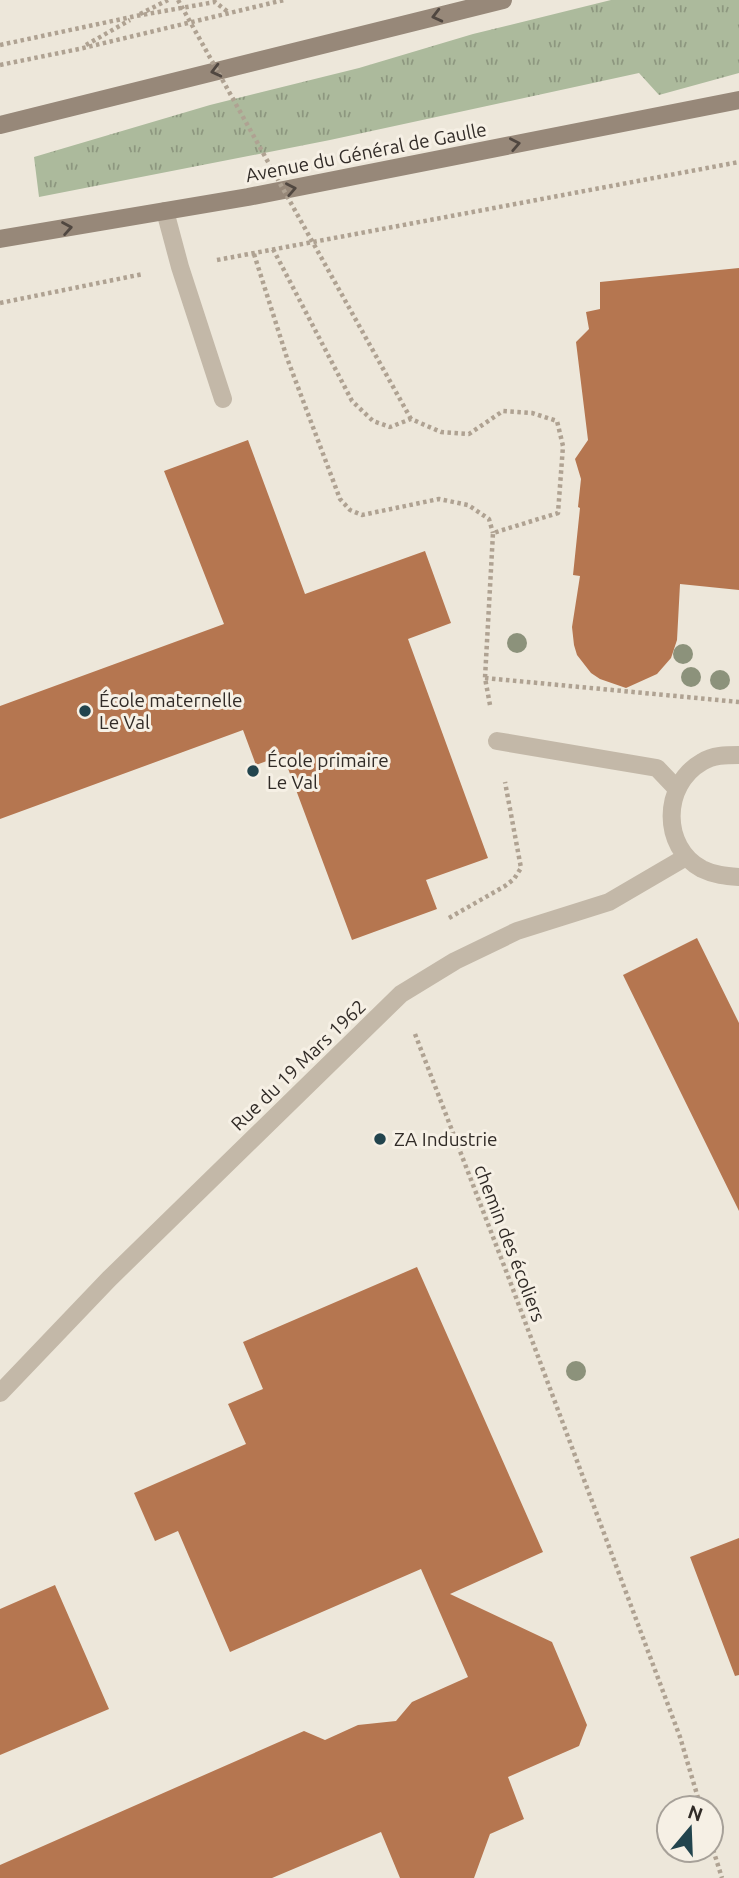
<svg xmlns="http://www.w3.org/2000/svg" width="739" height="1878" viewBox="0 0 739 1878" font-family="Ubuntu,sans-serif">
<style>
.grass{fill:url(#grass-tufts)}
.building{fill:#b57650}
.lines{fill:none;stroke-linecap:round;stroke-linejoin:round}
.path{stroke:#afa292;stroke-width:4.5;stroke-dasharray:3.5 3.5;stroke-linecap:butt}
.lane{stroke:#c3b8a8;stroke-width:18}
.street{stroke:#c3b8a8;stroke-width:18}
.secondary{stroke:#978879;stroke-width:18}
.path-bridge{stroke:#afa292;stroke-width:4.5;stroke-dasharray:3.5 3.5;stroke-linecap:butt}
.tree{fill:#8c927b}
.oneway{stroke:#504740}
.poi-dot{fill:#22444d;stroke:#f6f0e5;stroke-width:2.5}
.labels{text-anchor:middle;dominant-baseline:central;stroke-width:6;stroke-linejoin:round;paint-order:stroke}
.street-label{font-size:19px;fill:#312b27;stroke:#f6f0e5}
.poi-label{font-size:19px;fill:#312b27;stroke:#f6f0e5;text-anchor:start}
</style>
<defs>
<pattern id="grass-tufts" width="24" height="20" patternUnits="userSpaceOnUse" patternTransform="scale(1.75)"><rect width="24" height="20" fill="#acba9c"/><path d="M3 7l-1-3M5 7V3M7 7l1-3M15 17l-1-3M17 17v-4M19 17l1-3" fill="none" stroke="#8d977f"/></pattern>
</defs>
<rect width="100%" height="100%" fill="#ede7da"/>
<path class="grass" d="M 611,0 L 739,0 L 739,73 L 659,95 L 639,73 L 330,140 L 39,197 L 34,157 L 210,105 L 359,68 L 473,34 Z"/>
<path class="building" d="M 739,268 L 739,590 L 680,584 L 677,640 L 671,658 L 657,674 L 626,688 L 600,679 L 591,673 L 577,655 L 574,645 L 572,627 L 580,576 L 573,575 L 580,508 L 578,507 L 581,479 L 575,459 L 588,440 L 576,342 L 589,329 L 586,312 L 600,309 L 600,282 Z
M 248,440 L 305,594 L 425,551 L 451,623 L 408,639 L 488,858 L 426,880 L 437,909 L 352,940 L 283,755 L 256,765 L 243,730 L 0,819 L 0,706 L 224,624 L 164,471 Z
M 697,938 L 739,1023 L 739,1211 L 623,975 Z
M 417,1267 L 543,1552 L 450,1594 L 552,1642 L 587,1725 L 579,1746 L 508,1777 L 524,1819 L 490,1834 L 474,1878 L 400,1878 L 381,1832 L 272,1878 L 0,1878 L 0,1865 L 304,1731 L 325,1740 L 358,1725 L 396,1721 L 412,1702 L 468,1677 L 421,1569 L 230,1652 L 178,1531 L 155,1541 L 134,1493 L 246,1444 L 228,1404 L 263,1389 L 243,1342 Z
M 739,1538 L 739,1675 L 735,1676 L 690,1557 Z
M 55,1585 L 109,1709 L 0,1755 L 0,1609 Z"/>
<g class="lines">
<path class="path" d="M 140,14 L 168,0
M 0,45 L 136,16 L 215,2 L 228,12
M 86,45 L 130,20
M 0,65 L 79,49 L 284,0
M 273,249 L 352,401 L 373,421 L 390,427 L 411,419 L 441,432 L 469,434 L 503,411 L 532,413 L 557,421 L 563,446 L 558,513 L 493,533 L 485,678 L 490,705
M 254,254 L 287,358 L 340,499 L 350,510 L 362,515 L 439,499 L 468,505 L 489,519 L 493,533
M 217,260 L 739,162
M 0,303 L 143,274
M 485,678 L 739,702
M 449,918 L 505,886 L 514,879 L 521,868 L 505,782
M 415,1034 L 508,1276 L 680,1737 L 701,1808
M 711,1843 L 722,1878"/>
<path class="lane" d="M 165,211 L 180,267 L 223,399"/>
<path class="street" d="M 497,741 L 657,768 L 677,789
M 739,755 C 726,755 713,755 702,762 C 662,785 661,847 702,869 C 714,875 726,876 739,877
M 0,1393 L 109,1279 L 401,994 L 455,961 L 517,931 L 609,902 L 686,857"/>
<path class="secondary" d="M 0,125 L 503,0
M 0,239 L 248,197 L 739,100"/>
<path class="path-bridge" d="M 178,0 L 411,419"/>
</g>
<g class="tree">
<circle cx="517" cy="643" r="10"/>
<circle cx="683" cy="654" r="10"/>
<circle cx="691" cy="677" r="10"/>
<circle cx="720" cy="680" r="10"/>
<circle cx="576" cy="1371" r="10"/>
</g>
<defs><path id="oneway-chevron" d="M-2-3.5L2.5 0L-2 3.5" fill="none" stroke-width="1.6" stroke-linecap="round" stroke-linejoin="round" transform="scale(1.75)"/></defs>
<g class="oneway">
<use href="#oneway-chevron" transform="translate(437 16) rotate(166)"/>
<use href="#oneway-chevron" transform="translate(216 71) rotate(166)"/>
<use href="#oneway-chevron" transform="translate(515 144) rotate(-11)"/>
<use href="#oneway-chevron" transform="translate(291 189) rotate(-11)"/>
<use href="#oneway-chevron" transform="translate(67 228) rotate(-10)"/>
</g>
<g class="poi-dot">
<circle cx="85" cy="711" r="7"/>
<circle cx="253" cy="771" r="7"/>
<circle cx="380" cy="1139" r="7"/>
</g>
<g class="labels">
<g class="street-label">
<text transform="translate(366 152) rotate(-11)">Avenue du Général de Gaulle</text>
<text transform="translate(298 1065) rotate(-44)">Rue du 19 Mars 1962</text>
<text transform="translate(510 1243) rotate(69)">chemin des écoliers</text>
</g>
<g class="poi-label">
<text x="99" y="700">École maternelle<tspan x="99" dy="22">Le Val</tspan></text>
<text x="267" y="760">École primaire<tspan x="267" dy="22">Le Val</tspan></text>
<text x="394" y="1139">ZA Industrie</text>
</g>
</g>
<g transform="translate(690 1829) rotate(19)"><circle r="33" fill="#f6f0e5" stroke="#a7a199" stroke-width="2"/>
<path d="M0-5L12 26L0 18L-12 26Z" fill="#22444d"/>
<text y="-10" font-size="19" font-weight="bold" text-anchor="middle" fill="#312b27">N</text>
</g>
</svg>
